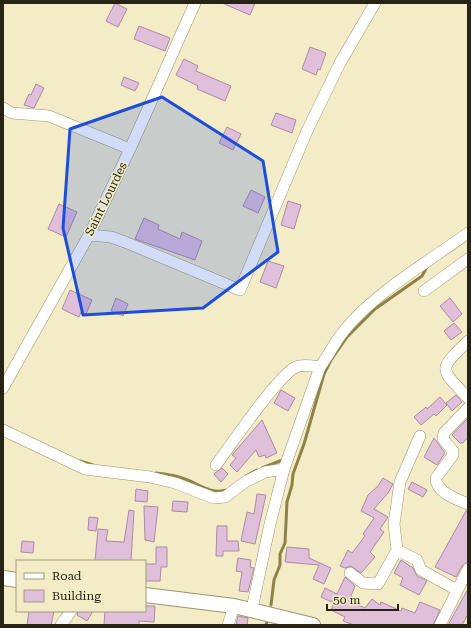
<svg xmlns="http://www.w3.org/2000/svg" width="471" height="628" viewBox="0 0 471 628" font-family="'Roboto Serif',serif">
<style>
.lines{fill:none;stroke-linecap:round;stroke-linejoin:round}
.stream{stroke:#8f8245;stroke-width:3}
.building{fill:#dfbfd9;stroke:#aa8ba4}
.minor-casing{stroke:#9b9471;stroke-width:12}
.major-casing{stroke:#9b9471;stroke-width:16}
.minor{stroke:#fff;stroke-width:11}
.major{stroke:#fff;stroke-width:14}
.marked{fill:#1d4ed8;fill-opacity:0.2;stroke:#1d4ed8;stroke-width:3;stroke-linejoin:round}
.labels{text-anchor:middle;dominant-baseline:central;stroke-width:3;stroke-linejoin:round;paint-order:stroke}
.street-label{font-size:12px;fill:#272416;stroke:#f3ecc7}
</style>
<rect width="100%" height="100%" fill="#f3ecc7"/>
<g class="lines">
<path class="stream" d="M 80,461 L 93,465
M 262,468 L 285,459
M 156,473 C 165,474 174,475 182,478 C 198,483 210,495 227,490
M 246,476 L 257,470
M 271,605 L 274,580 L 280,565 L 280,554 L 285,543 L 287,502 L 292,485 L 293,474 L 304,444 L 324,374 L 331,360 L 347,337 L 375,309 L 422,276 L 428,265
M 266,625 L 267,621"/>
</g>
<path class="building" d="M 115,3 L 127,9 L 118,27 L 106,21 Z
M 222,3 L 255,3 L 250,15 Z
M 139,26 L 170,38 L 165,51 L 134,39 Z
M 310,47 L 326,53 L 320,70 L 318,69 L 316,75 L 302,69 Z
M 184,59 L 198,66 L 196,71 L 231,86 L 225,101 L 197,89 L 198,86 L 176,75 Z
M 124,77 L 139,83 L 135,91 L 121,85 Z
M 36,84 L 44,88 L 34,108 L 24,105 L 29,94 L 31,95 Z
M 276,113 L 296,120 L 292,133 L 271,125 Z
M 227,127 L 241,134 L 233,150 L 219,143 Z
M 251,190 L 265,197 L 258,213 L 243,206 Z
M 288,201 L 301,205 L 294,229 L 281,225 Z
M 59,204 L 77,212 L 66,237 L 48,229 Z
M 144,218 L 159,225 L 158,229 L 180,239 L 182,232 L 202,241 L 195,260 L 135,239 Z
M 268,261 L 284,266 L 276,288 L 260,282 Z
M 70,290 L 92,300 L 86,314 L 81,312 L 79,317 L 62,309 Z
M 116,298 L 128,304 L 123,316 L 111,311 Z
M 450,298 L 462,314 L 453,322 L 440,306 Z
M 454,323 L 462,332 L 451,340 L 444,331 Z
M 281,390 L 295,398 L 288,411 L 274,403 Z
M 456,395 L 462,402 L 452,411 L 446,403 Z
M 440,397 L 447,405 L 436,416 L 434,414 L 421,425 L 414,417 L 426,407 L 427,409 Z
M 468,418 L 468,437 L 463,443 L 460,443 L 452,435 Z
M 262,420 L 277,453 L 266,458 L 265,455 L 259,457 L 256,450 L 237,472 L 230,465 L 236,458 L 232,455 Z
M 434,438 L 445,453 L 437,465 L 424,457 Z
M 222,468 L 228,474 L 221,482 L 214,474 Z
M 383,478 L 393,484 L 388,493 L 374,509 L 388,517 L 380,529 L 384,532 L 370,552 L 375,557 L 361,573 L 351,566 L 345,568 L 340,566 L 348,550 L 352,553 L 365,536 L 363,534 L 374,518 L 361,511 L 368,495 L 378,486 Z
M 412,482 L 427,490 L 423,497 L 408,489 Z
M 136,489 L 148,491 L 147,502 L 135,501 Z
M 257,494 L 266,495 L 255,544 L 241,541 L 247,512 L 254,514 Z
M 173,501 L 188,502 L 187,512 L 172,511 Z
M 144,506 L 158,507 L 154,542 L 145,540 Z
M 129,510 L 134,511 L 131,561 L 95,561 L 98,529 L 108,530 L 106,541 L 124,542 Z
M 466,511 L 468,511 L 468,562 L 462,566 L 456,577 L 435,567 Z
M 89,517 L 98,518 L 96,531 L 88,530 Z
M 217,526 L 227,526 L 227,541 L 238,541 L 239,551 L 223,551 L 223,556 L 216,556 Z
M 22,541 L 34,542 L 33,553 L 21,552 Z
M 156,547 L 167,547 L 167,567 L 161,567 L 160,581 L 145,581 L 145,564 L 156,564 Z
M 287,547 L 309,549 L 309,558 L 331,568 L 324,584 L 313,579 L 319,565 L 285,562 Z
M 238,558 L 251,560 L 250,567 L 254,568 L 248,592 L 239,591 L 242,572 L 236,571 Z
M 401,560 L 413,568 L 417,576 L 427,581 L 419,595 L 400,585 L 403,578 L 394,573 Z
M 345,577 L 355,586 L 349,601 L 365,608 L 372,599 L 380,605 L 381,602 L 401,611 L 402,608 L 415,613 L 420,602 L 440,610 L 433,625 L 354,625 L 343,621 L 345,617 L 331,610 L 334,603 L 321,597 L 325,588 L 337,594 Z
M 468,589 L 468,614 L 462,625 L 448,625 Z
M 145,606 L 155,606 L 154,622 L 139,621 L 139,625 L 104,625 L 105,611 L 145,611 Z
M 29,611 L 54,611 L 51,625 L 27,625 Z
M 78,611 L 93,611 L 87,621 L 77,615 Z
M 238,616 L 248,618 L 247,625 L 236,625 Z"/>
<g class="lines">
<defs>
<path id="minor" d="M 3,108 L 12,113 L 49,116 L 130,149
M 89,235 L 111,237 L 125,242 L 240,290 L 307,131 L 340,63 L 375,3
M 424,291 L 468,259
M 468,341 C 437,371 440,368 468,398
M 320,367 C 327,357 333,346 340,336 C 369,296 428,262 468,233
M 3,388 L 89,235 L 130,149 L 195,3
M 468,408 L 444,433 L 443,439 L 453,451 L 453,455 L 436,478 C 435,492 458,500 468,504
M 3,430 L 85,469 L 150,477 L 175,483 L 214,498 L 225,497 L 245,482 L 265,472 L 284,469
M 420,436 L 400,482 L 394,524 L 397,550 L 417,560 L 421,570 L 457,590
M 216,465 C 231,445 278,375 296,367 C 303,364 313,366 320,367 L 284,469 L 270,524 L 252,609
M 350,573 L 363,583 L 378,584 L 397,550
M 61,625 L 71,611
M 228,625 L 234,606
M 440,625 L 468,569"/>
<path id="major" d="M 3,578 L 17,580
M 145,595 L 234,606 L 313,625"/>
</defs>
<use href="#minor" class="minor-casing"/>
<use href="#major" class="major-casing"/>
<use href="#minor" class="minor"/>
<use href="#major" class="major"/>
</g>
<path class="marked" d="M 162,97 L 263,161 L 278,252 L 203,308 L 83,315 L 63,228 L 70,129 Z"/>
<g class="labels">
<g class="street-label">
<text transform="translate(106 199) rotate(-64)">Saint Lourdes</text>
</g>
</g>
<rect width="471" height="628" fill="none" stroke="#272416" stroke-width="8"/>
<rect x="16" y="560" width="130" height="52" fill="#f3ecc7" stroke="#a19c80"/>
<rect x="24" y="573" width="20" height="6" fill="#ffffff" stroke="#a19c80"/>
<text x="52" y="580" font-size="12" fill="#272416">Road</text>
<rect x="24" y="590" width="20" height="12" fill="#dfbfd9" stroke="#a19c80"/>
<text x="52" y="600" font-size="12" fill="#272416">Building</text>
<path d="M327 604v6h71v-6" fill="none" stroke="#272416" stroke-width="2"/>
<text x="333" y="604" font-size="12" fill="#272416" stroke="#f3ecc7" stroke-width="3" paint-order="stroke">50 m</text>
</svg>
